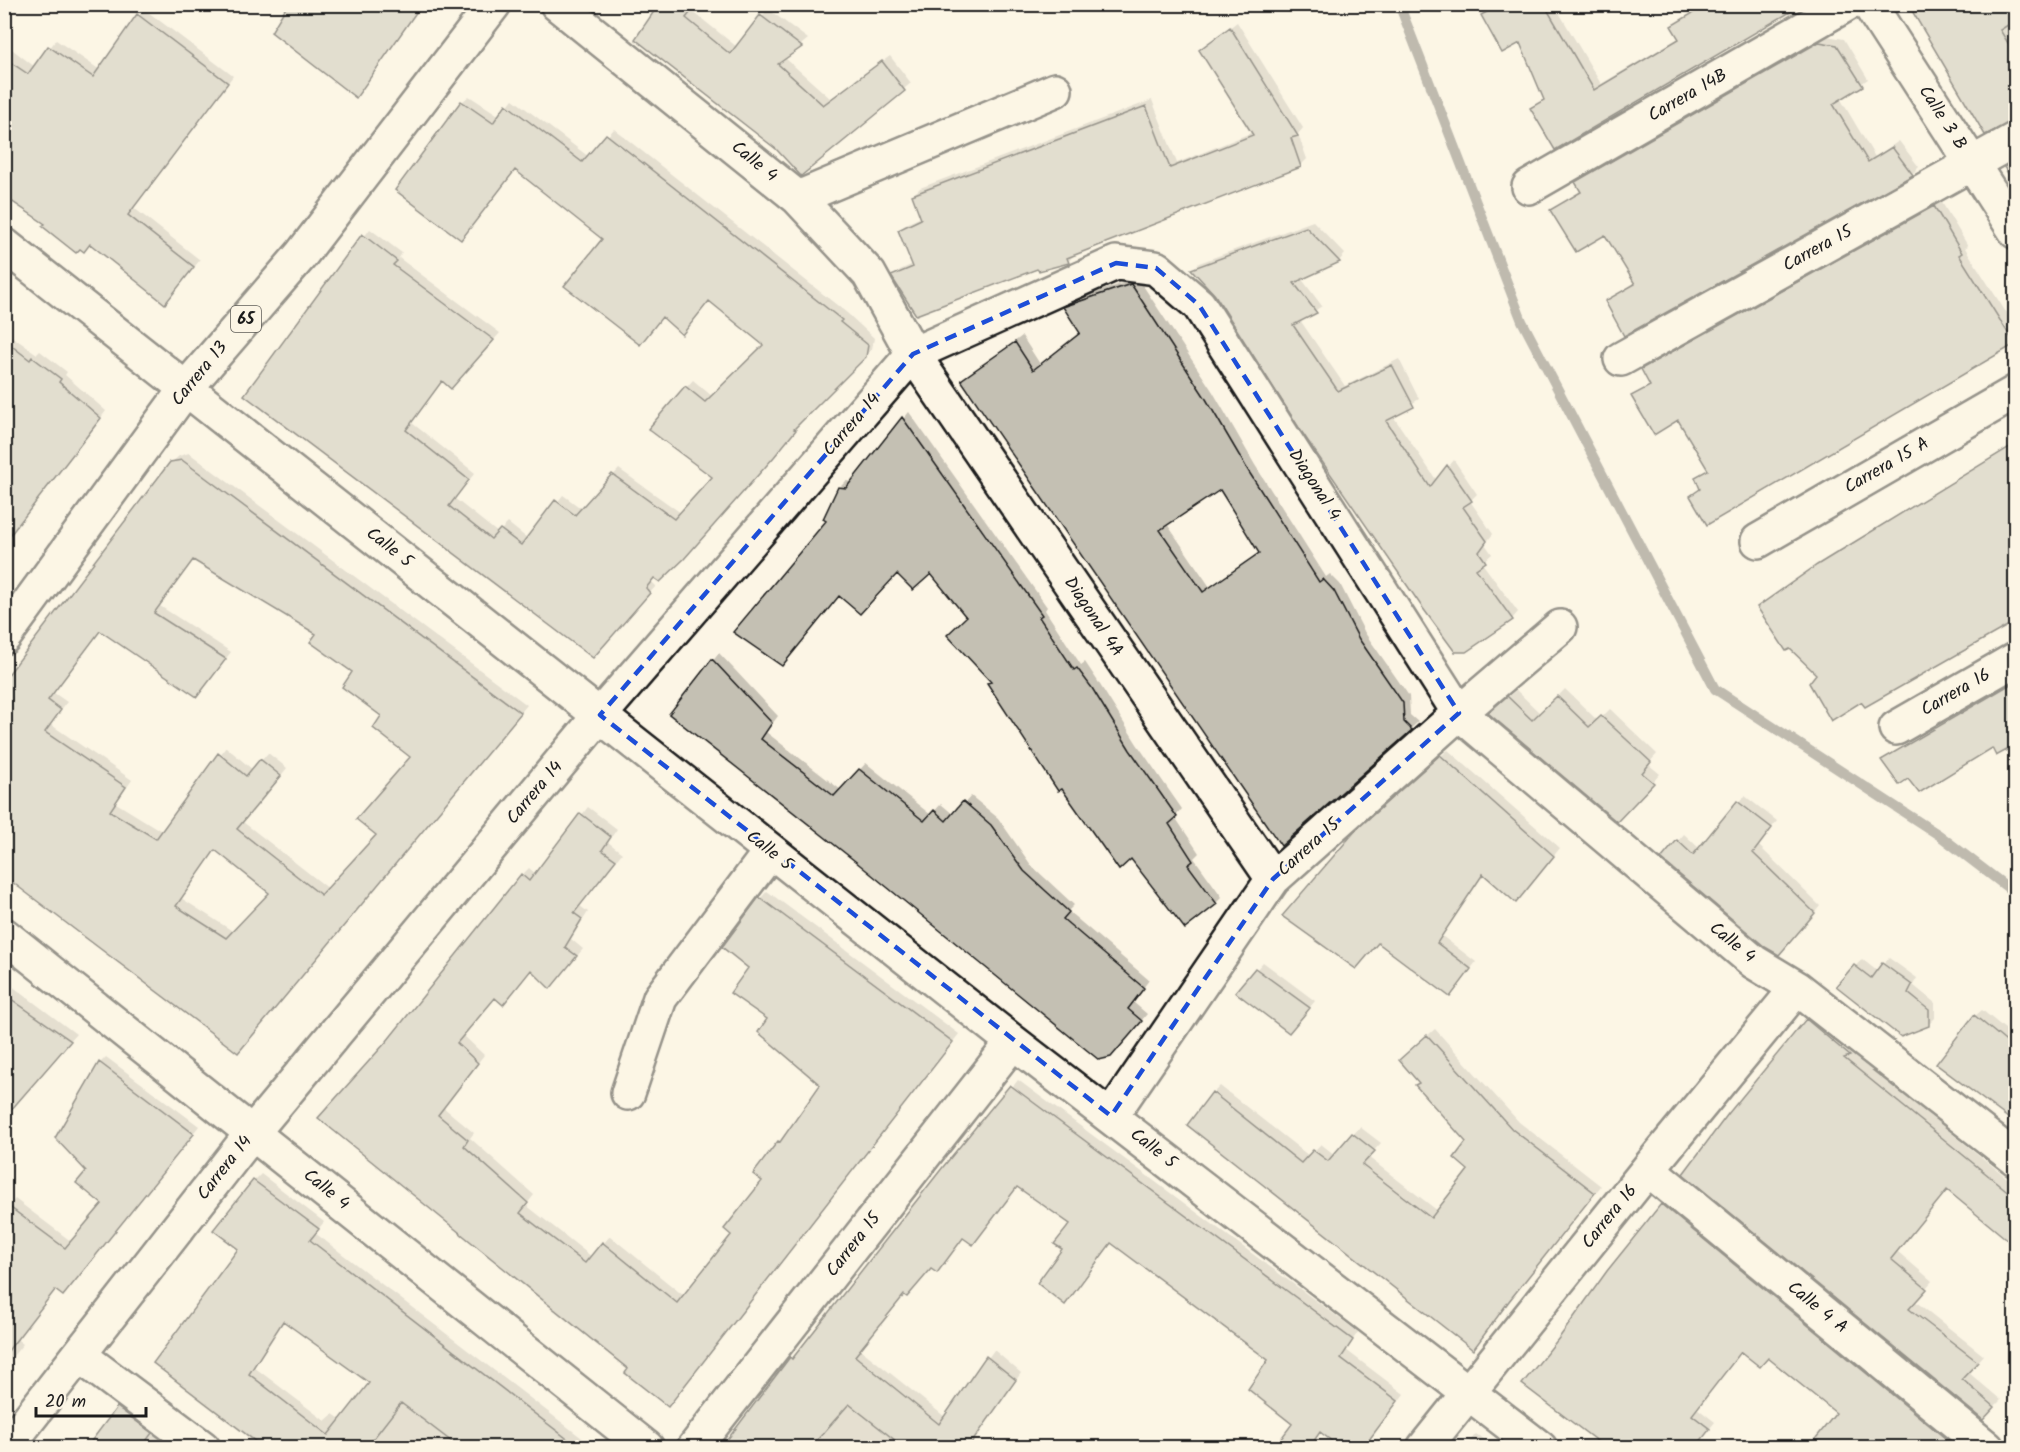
<svg xmlns="http://www.w3.org/2000/svg" width="2020" height="1452" viewBox="0 0 2020 1452" font-family="Kalam,sans-serif">
<style>
.shadow{fill:#0003;fill-rule:evenodd}
.lines{fill:none;stroke-linecap:round;stroke-linejoin:round}
.stream{stroke:#75726c;stroke-width:10}
.building{fill:#c4c0b3;stroke:#1c1c1c;stroke-width:1.5;fill-rule:evenodd}
.minor-casing{stroke:#1c1c1c;stroke-width:38}
.major-casing{stroke:#1c1c1c;stroke-width:38}
.minor{stroke:#fcf5e5;stroke-width:33}
.major{stroke:#fcf5e5;stroke-width:33}
.marked{fill:none;stroke:#1d4ed8;stroke-width:4.5;stroke-dasharray:12 8;stroke-linejoin:round}
.labels{text-anchor:middle;dominant-baseline:central;stroke-width:4.5;stroke-linejoin:round;paint-order:stroke}
.shield{fill:#fcf5e5;stroke:#5f5d58;stroke-width:1.5}
.shield-label{font-size:16px;font-weight:bold;fill:#1c1c1c}
.street-label{font-size:18px;fill:#1c1c1c;stroke:#fcf5e5}
</style>
<rect width="100%" height="100%" fill="#fcf5e5"/>
<filter id="ink" filterUnits="userSpaceOnUse"><feTurbulence type="fractalNoise" baseFrequency=".0167" numOctaves="2"/><feDisplacementMap in="SourceGraphic" scale="12" xChannelSelector="R" yChannelSelector="G"/><feConvolveMatrix kernelMatrix="1 2 1 2 8 2 1 2 1" color-interpolation-filters="sRGB"/></filter>
<g filter="url(#ink)">
<path class="shadow" d="M 290,4 L 423,4 L 356,96 Z
M 654,4 L 696,4 L 692,11 L 737,47 L 768,9 L 808,39 L 785,58 L 831,99 L 890,56 L 911,83 L 801,174 Z
M 1498,4 L 1554,4 L 1601,84 L 1680,37 L 1673,26 L 1705,4 L 1801,4 L 1556,148 L 1532,108 L 1545,98 L 1521,41 L 1483,15 Z
M 1910,4 L 2016,4 L 2016,119 Z
M 144,9 L 233,76 L 134,208 L 200,260 L 171,295 L 91,243 L 47,223 L 4,193 L 4,43 L 35,67 L 56,40 L 100,70 Z
M 1237,22 L 1303,128 L 1298,134 L 1307,159 L 1300,166 L 1074,255 L 1068,262 L 1038,267 L 893,276 L 900,270 L 913,264 L 900,230 L 906,224 L 921,217 L 913,195 L 920,188 L 1152,100 L 1177,163 L 1253,132 L 1201,50 Z
M 1827,36 L 1844,39 L 1868,79 L 1840,98 L 1875,157 L 1899,141 L 1919,167 L 1912,174 L 1624,334 L 1607,301 L 1635,282 L 1605,233 L 1552,210 L 1581,190 L 1577,182 L 1583,176 Z
M 469,96 L 500,116 L 513,99 L 589,157 L 614,129 L 847,313 L 874,338 L 872,349 L 799,422 L 801,423 L 780,448 L 655,577 L 651,581 L 656,586 L 599,649 L 246,395 L 370,229 L 402,253 L 399,258 L 500,333 L 458,380 L 443,380 L 412,423 L 475,473 L 454,498 L 498,533 L 508,523 L 528,539 L 563,495 L 582,509 L 619,469 L 681,513 L 714,477 L 650,428 L 693,380 L 713,397 L 765,345 L 710,300 L 605,238 L 462,102 Z
M 1941,201 L 1968,246 L 1965,248 L 2016,328 L 2016,341 L 1692,496 L 1701,487 L 1697,477 L 1709,468 L 1679,418 L 1633,396 L 1650,384 L 1643,370 L 1649,363 Z
M 1313,221 L 1345,254 L 1339,261 L 1301,278 L 1322,306 L 1300,320 L 1345,386 L 1399,359 L 1419,399 L 1393,416 L 1437,481 L 1454,460 L 1477,494 L 1470,501 L 1493,534 L 1485,544 L 1492,554 L 1482,563 L 1518,612 L 1512,619 L 1193,269 L 1199,263 Z
M 1138,278 L 1213,392 L 1255,465 L 1326,577 L 1330,574 L 1340,584 L 1365,633 L 1409,696 L 1410,715 L 1418,722 L 1282,844 L 963,380 L 1022,336 L 1040,364 L 1081,332 L 1065,308 L 1071,301 ZM 1221,488 L 1260,552 L 1210,587 L 1167,524 Z
M 4,331 L 37,354 L 40,351 L 67,372 L 65,375 L 106,411 L 4,544 Z
M 909,412 L 1047,607 L 1045,610 L 1081,665 L 1085,662 L 1097,680 L 1137,744 L 1182,809 L 1175,817 L 1199,853 L 1194,858 L 1222,897 L 1216,903 L 1132,856 L 989,683 L 992,681 L 968,617 L 931,572 L 898,572 L 828,521 L 839,488 L 846,481 L 853,482 Z
M 2016,443 L 2016,636 L 2008,624 L 1862,700 L 1818,674 L 1759,607 L 1825,559 Z
M 189,453 L 527,705 L 245,1044 L 4,682 L 171,463 L 179,456 ZM 194,558 L 319,633 L 354,672 L 413,757 L 378,835 L 329,889 L 243,822 L 287,768 L 268,753 L 253,770 L 226,747 L 163,832 L 116,803 L 132,780 L 50,724 L 67,702 L 54,693 L 101,630 L 203,688 L 231,652 L 160,606 ZM 216,849 L 271,893 L 234,932 L 181,898 Z
M 719,653 L 778,716 L 766,732 L 841,790 L 866,763 L 931,815 L 941,804 L 954,815 L 971,796 L 998,818 L 1031,865 L 1074,905 L 1068,911 L 1149,980 L 1133,1002 L 1147,1014 L 1118,1048 L 1099,1058 L 672,714 Z
M 2016,678 L 2016,743 L 1992,746 L 1909,777 L 1883,760 Z
M 1565,689 L 1598,721 L 1610,709 L 1657,754 L 1648,764 L 1660,774 L 1625,813 L 1498,706 L 1516,690 L 1541,714 Z
M 1448,750 L 1560,848 L 1522,895 L 1484,873 L 1442,936 L 1476,962 L 1456,988 L 1378,941 L 1365,823 Z
M 1745,796 L 1777,821 L 1758,845 L 1820,906 L 1786,947 L 1678,841 L 1684,834 L 1700,849 Z
M 588,807 L 617,829 L 608,842 L 622,853 L 580,906 L 588,912 L 571,939 L 583,949 L 557,980 L 531,969 L 496,996 L 463,1035 L 484,1055 L 443,1107 L 474,1133 L 470,1138 L 534,1195 L 526,1205 L 592,1257 L 610,1236 L 684,1296 L 733,1235 L 764,1180 L 779,1142 L 822,1085 L 770,1018 L 750,967 L 761,898 L 767,891 L 959,1034 L 675,1398 L 630,1368 L 320,1118 L 388,1042 L 522,875 L 529,868 L 536,874 Z
M 1889,958 L 1917,978 L 1913,985 L 1935,1003 L 1935,1018 L 1928,1025 L 1838,986 L 1862,959 L 1877,971 Z
M 1263,962 L 1315,1001 L 1296,1024 L 1237,992 Z
M 4,980 L 76,1034 L 4,1117 Z
M 1982,1010 L 2016,1038 L 2016,1122 L 1975,1016 Z
M 1814,1014 L 1855,1049 L 1851,1052 L 2016,1185 L 2016,1245 L 1948,1189 L 1897,1251 L 1932,1281 L 1915,1301 L 1983,1355 L 1968,1372 L 2001,1400 L 1983,1418 L 1729,1115 Z
M 1435,1029 L 1519,1122 L 1601,1186 L 1473,1348 L 1213,1093 L 1220,1086 L 1309,1156 L 1321,1144 L 1335,1155 L 1360,1127 L 1381,1143 L 1368,1157 L 1438,1211 L 1470,1170 L 1468,1142 L 1421,1082 L 1408,1053 Z
M 106,1057 L 199,1126 L 70,1288 L 4,1211 L 15,1199 L 72,1242 L 104,1203 L 88,1171 L 100,1063 Z
M 1018,1080 L 1358,1332 L 1346,1350 L 1404,1394 L 1363,1448 L 1321,1431 L 1308,1448 L 1294,1424 L 1271,1360 L 1112,1242 L 1065,1303 L 1064,1249 L 1072,1224 L 1018,1186 L 964,1236 L 937,1271 L 931,1267 L 905,1293 L 860,1349 L 945,1417 L 994,1350 L 1021,1373 L 968,1448 L 729,1448 Z
M 261,1174 L 324,1222 L 315,1233 L 595,1448 L 267,1448 L 155,1362 L 240,1249 L 254,1181 ZM 285,1320 L 371,1383 L 342,1420 L 333,1414 L 325,1421 L 254,1367 Z
M 1669,1199 L 1962,1440 L 1956,1448 L 1838,1413 L 1768,1357 L 1742,1351 L 1697,1408 L 1715,1422 L 1694,1448 L 1662,1205 Z
M 4,1329 L 23,1344 L 4,1367 Z
M 124,1401 L 188,1448 L 88,1448 Z
M 1476,1434 L 1495,1448 L 1464,1448 Z"/>
<g class="lines">
<path class="stream" d="M 1399,4 L 1522,321 L 1715,689 L 1939,835 L 2016,894"/>
</g>
<path class="building" d="M 288,4 L 422,4 L 356,98 L 271,32 Z
M 659,4 L 697,4 L 686,18 L 730,54 L 760,15 L 802,47 L 778,64 L 823,105 L 882,61 L 905,91 L 801,176 L 776,149 L 635,39 Z
M 1502,4 L 1544,4 L 1594,90 L 1679,39 L 1671,26 L 1708,4 L 1804,4 L 1555,150 L 1530,108 L 1544,100 L 1520,43 L 1502,53 L 1481,15 Z
M 1908,4 L 2016,4 L 2016,20 L 2000,30 L 2016,56 L 2016,120 L 1985,135 Z
M 137,14 L 228,83 L 128,215 L 194,267 L 165,304 L 90,244 L 84,252 L 80,249 L 76,253 L 42,226 L 45,224 L 4,196 L 4,58 L 28,74 L 48,46 L 93,77 Z
M 1230,27 L 1298,136 L 1291,138 L 1301,167 L 1067,258 L 1069,263 L 1039,271 L 1037,269 L 916,315 L 891,276 L 913,267 L 898,230 L 921,219 L 912,195 L 1146,106 L 1170,168 L 1253,135 L 1199,50 Z
M 1819,42 L 1837,45 L 1863,86 L 1833,104 L 1868,162 L 1892,147 L 1913,175 L 1624,336 L 1605,301 L 1635,284 L 1605,235 L 1576,252 L 1550,210 L 1581,192 L 1575,182 Z
M 461,101 L 493,123 L 506,104 L 582,162 L 606,134 L 842,320 L 840,322 L 868,345 L 866,357 L 794,429 L 796,430 L 774,457 L 684,559 L 660,582 L 654,578 L 646,588 L 650,593 L 593,658 L 244,395 L 362,234 L 397,261 L 393,265 L 494,340 L 451,389 L 442,381 L 406,430 L 469,480 L 449,506 L 491,539 L 500,529 L 521,545 L 555,500 L 575,515 L 612,474 L 674,519 L 712,477 L 648,429 L 685,386 L 705,402 L 763,345 L 709,301 L 682,335 L 662,317 L 640,345 L 564,286 L 602,239 L 515,170 L 461,240 L 395,190 Z
M 2016,161 L 2016,186 L 2004,167 Z
M 1934,206 L 1962,253 L 1959,255 L 2015,344 L 1707,525 L 1690,496 L 1700,489 L 1695,477 L 1708,470 L 1678,420 L 1654,435 L 1631,396 L 1650,386 L 1641,369 Z
M 1306,227 L 1340,262 L 1294,283 L 1317,313 L 1293,325 L 1338,391 L 1392,365 L 1414,407 L 1386,421 L 1430,487 L 1447,465 L 1472,501 L 1463,507 L 1487,541 L 1479,552 L 1486,562 L 1476,569 L 1513,620 L 1466,652 L 1455,652 L 1422,607 L 1301,431 L 1215,295 L 1191,269 Z
M 1131,284 L 1206,399 L 1249,472 L 1319,582 L 1323,579 L 1334,591 L 1359,639 L 1403,703 L 1404,722 L 1412,730 L 1281,846 L 961,380 L 1015,342 L 1033,370 L 1080,333 L 1063,307 ZM 1220,490 L 1259,553 L 1203,592 L 1160,530 Z
M 4,340 L 30,360 L 32,357 L 61,379 L 59,382 L 101,418 L 4,543 Z
M 902,417 L 1042,615 L 1039,617 L 1074,670 L 1077,668 L 1092,688 L 1130,750 L 1177,817 L 1169,824 L 1193,861 L 1188,865 L 1217,904 L 1185,929 L 1131,859 L 1119,870 L 1062,789 L 1058,791 L 987,683 L 991,682 L 947,635 L 966,617 L 931,574 L 913,590 L 897,574 L 860,614 L 839,596 L 782,666 L 733,632 L 826,521 L 823,519 L 838,487 L 846,488 Z
M 2016,443 L 2016,621 L 1865,707 L 1861,702 L 1831,721 L 1809,683 L 1816,674 L 1790,649 L 1786,651 L 1757,607 L 1817,565 Z
M 182,460 L 521,713 L 238,1053 L 4,876 L 4,680 L 170,462 ZM 193,560 L 316,634 L 310,642 L 352,672 L 342,687 L 381,716 L 373,728 L 410,757 L 356,819 L 376,835 L 321,895 L 237,829 L 281,776 L 260,759 L 246,776 L 218,753 L 156,839 L 110,811 L 126,787 L 45,732 L 61,710 L 48,700 L 100,631 L 197,697 L 226,659 L 154,613 ZM 215,850 L 269,893 L 226,938 L 176,906 Z
M 712,659 L 772,723 L 761,739 L 834,796 L 859,769 L 924,821 L 934,810 L 946,821 L 963,801 L 991,825 L 1024,871 L 1069,912 L 1063,919 L 1144,988 L 1128,1009 L 1142,1021 L 1111,1057 L 1099,1060 L 855,861 L 669,714 Z
M 2016,681 L 2016,745 L 1996,756 L 1992,748 L 1919,793 L 1908,779 L 1899,785 L 1881,760 Z
M 1507,696 L 1532,720 L 1557,696 L 1589,727 L 1601,716 L 1651,762 L 1642,773 L 1654,783 L 1617,822 L 1488,713 Z
M 1440,755 L 1554,856 L 1516,903 L 1483,874 L 1437,943 L 1471,969 L 1450,997 L 1378,943 L 1356,969 L 1282,916 L 1357,829 Z
M 1737,801 L 1772,828 L 1753,853 L 1815,913 L 1779,955 L 1765,947 L 1661,859 L 1677,840 L 1693,855 Z
M 580,813 L 611,837 L 602,850 L 616,860 L 574,913 L 582,919 L 565,947 L 577,956 L 550,989 L 531,970 L 503,1005 L 495,998 L 457,1043 L 478,1063 L 438,1115 L 468,1140 L 464,1146 L 528,1203 L 520,1213 L 585,1263 L 602,1242 L 677,1303 L 731,1235 L 724,1229 L 762,1181 L 753,1174 L 778,1141 L 780,1142 L 820,1085 L 758,1032 L 767,1019 L 730,993 L 748,968 L 722,947 L 759,897 L 953,1042 L 668,1407 L 625,1373 L 628,1369 L 318,1118 L 387,1041 L 521,874 L 529,881 Z
M 1882,963 L 1912,985 L 1908,993 L 1929,1010 L 1929,1026 L 1901,1037 L 1836,986 L 1854,965 L 1871,978 Z
M 1255,968 L 1310,1008 L 1289,1033 L 1235,992 Z
M 4,994 L 71,1041 L 4,1118 Z
M 1974,1015 L 2016,1050 L 2016,1124 L 1936,1064 Z
M 1806,1019 L 1850,1056 L 1844,1058 L 2016,1198 L 2016,1247 L 1947,1190 L 1891,1259 L 1927,1289 L 1909,1309 L 1978,1362 L 1962,1379 L 1995,1407 L 1983,1420 L 1683,1174 L 1728,1114 Z
M 1427,1035 L 1512,1129 L 1595,1193 L 1509,1301 L 1473,1350 L 1187,1125 L 1212,1092 L 1301,1163 L 1313,1150 L 1328,1161 L 1352,1133 L 1375,1151 L 1362,1165 L 1431,1218 L 1468,1170 L 1454,1158 L 1466,1142 L 1415,1085 L 1419,1083 L 1399,1060 Z
M 99,1062 L 194,1134 L 63,1296 L 55,1290 L 4,1356 L 4,1203 L 65,1248 L 102,1204 L 76,1183 L 86,1171 L 55,1138 Z
M 1010,1085 L 1353,1340 L 1341,1358 L 1398,1401 L 1363,1448 L 1341,1448 L 1320,1432 L 1309,1448 L 1274,1448 L 1292,1424 L 1248,1389 L 1268,1360 L 1111,1243 L 1065,1305 L 1037,1283 L 1062,1249 L 1054,1244 L 1070,1224 L 1017,1187 L 973,1245 L 963,1238 L 937,1273 L 931,1269 L 907,1297 L 904,1295 L 855,1356 L 939,1424 L 986,1356 L 1016,1380 L 968,1448 L 905,1448 L 849,1404 L 810,1448 L 721,1448 L 790,1357 L 792,1359 L 943,1167 Z
M 253,1180 L 319,1229 L 310,1240 L 579,1448 L 460,1448 L 401,1403 L 366,1448 L 264,1448 L 153,1363 L 238,1249 L 213,1230 ZM 283,1321 L 369,1383 L 328,1435 L 249,1374 Z
M 1661,1204 L 1957,1448 L 1808,1448 L 1836,1413 L 1768,1358 L 1760,1367 L 1741,1352 L 1692,1415 L 1710,1429 L 1695,1448 L 1606,1448 L 1522,1384 L 1559,1338 L 1607,1271 Z
M 117,1407 L 152,1433 L 141,1448 L 86,1448 Z"/>
<g class="lines">
<defs>
<path id="minor" d="M 557,4 L 798,198 L 869,274 L 913,354 L 1273,879
M 1869,4 L 2016,232
M 1529,187 L 1847,4
M 798,198 L 1055,90
M 4,245 L 1013,1042 L 1540,1448
M 1621,359 L 2016,139
M 1758,541 L 2016,392
M 1896,728 L 2016,659
M 4,935 L 647,1448
M 628,1093 L 660,998 L 770,852
M 1111,1116 L 1273,879 L 1459,713 L 1560,627
M 1648,1169 L 1987,1448
M 79,1355 L 203,1448
M 6,1448 L 253,1132 L 600,715 L 913,354 L 1116,263 L 1156,268 L 1199,305 L 1459,713 L 1754,962 L 1797,988 L 2016,1159
M 694,1448 L 1013,1042
M 1424,1448 L 1648,1169 L 1797,988"/>
<path id="major" d="M 4,637 L 187,387 L 301,255 L 494,4"/>
</defs>
<use href="#minor" class="minor-casing"/>
<use href="#major" class="major-casing"/>
<use href="#minor" class="minor"/>
<use href="#major" class="major"/>
</g>
</g>
<path d="M0 0H2020V1452H0ZM 1116,263 L 1156,268 L 1199,305 L 1459,713 L 1273,879 L 1111,1116 L 600,715 L 913,354 Z" fill="#fcf5e5" fill-opacity=".55" fill-rule="evenodd"/>
<path class="marked" d="M 1116,263 L 1156,268 L 1199,305 L 1459,713 L 1273,879 L 1111,1116 L 600,715 L 913,354 Z"/>
<g class="labels">
<rect class="shield" x="231" y="306" width="30" height="26" rx="4.5"/>
<g class="shield-label">
<text x="246" y="319">65</text>
</g>
<g class="street-label">
<text transform="translate(1688 96) rotate(-30)">Carrera 14B</text>
<text transform="translate(1942 118) rotate(57)">Calle 3 B</text>
<text transform="translate(754 162) rotate(39)">Calle 4</text>
<text transform="translate(1818 249) rotate(-29)">Carrera 15</text>
<text transform="translate(200 374) rotate(-51)">Carrera 13</text>
<text transform="translate(852 425) rotate(-49)">Carrera 14</text>
<text transform="translate(1887 466) rotate(-30)">Carrera 15 A</text>
<text transform="translate(1314 485) rotate(57)">Diagonal 4</text>
<text transform="translate(389 548) rotate(38)">Calle 5</text>
<text transform="translate(1093 617) rotate(56)">Diagonal 4A</text>
<text transform="translate(1956 693) rotate(-30)">Carrera 16</text>
<text transform="translate(535 793) rotate(-50)">Carrera 14</text>
<text transform="translate(1309 848) rotate(-42)">Carrera 15</text>
<text transform="translate(769 851) rotate(38)">Calle 5</text>
<text transform="translate(1732 943) rotate(39)">Calle 4</text>
<text transform="translate(1153 1149) rotate(38)">Calle 5</text>
<text transform="translate(225 1168) rotate(-52)">Carrera 14</text>
<text transform="translate(326 1190) rotate(39)">Calle 4</text>
<text transform="translate(1610 1217) rotate(-51)">Carrera 16</text>
<text transform="translate(854 1245) rotate(-52)">Carrera 15</text>
<text transform="translate(1817 1308) rotate(39)">Calle 4 A</text>
</g>
</g>
<rect width="2020" height="1452" fill="none" stroke="#fcf5e5" stroke-width="24"/>
<rect x="12" y="12" width="1996" height="1428" fill="none" stroke="#1c1c1c" stroke-width="2" filter="url(#ink)"/>
<path d="M36 1407v9h110v-9" fill="none" stroke="#1c1c1c" stroke-width="3"/>
<text x="45" y="1407" font-size="18" fill="#1c1c1c" stroke="#fcf5e5" stroke-width="4.5" paint-order="stroke">20 m</text>
</svg>
